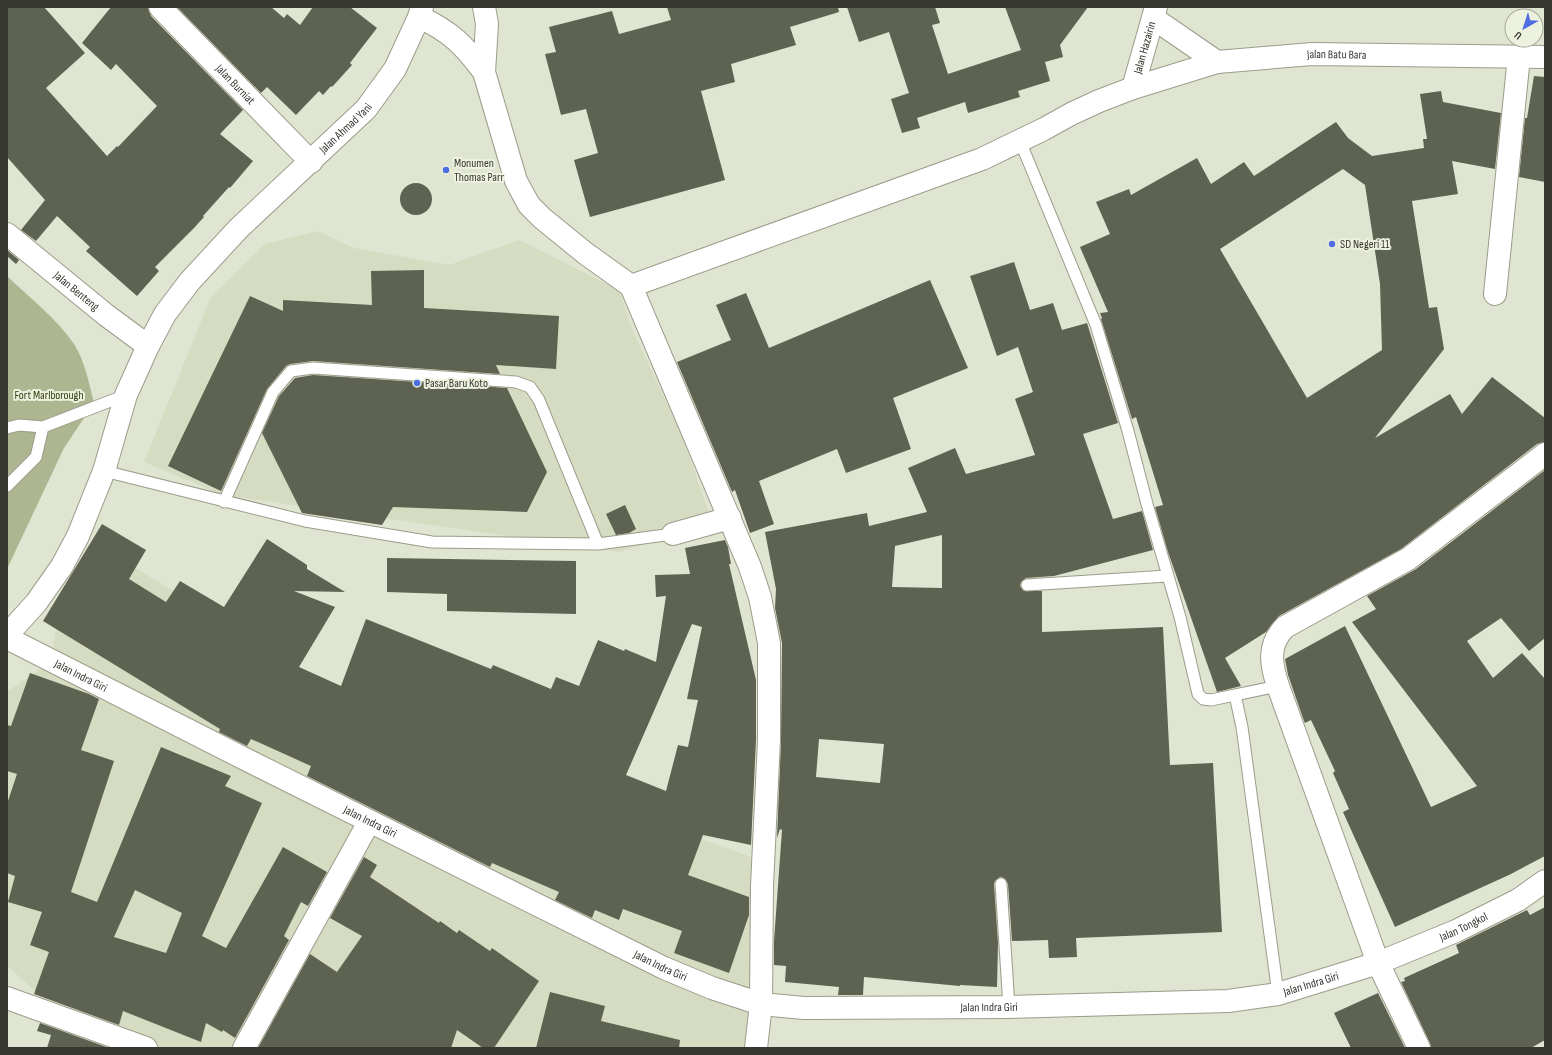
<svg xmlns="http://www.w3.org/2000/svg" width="1552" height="1055" viewBox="0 0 1552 1055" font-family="'Sofia Sans Condensed',sans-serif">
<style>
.built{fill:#d6dcc2}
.green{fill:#adb691}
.building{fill:#5e6251;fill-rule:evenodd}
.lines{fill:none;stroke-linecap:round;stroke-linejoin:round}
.service-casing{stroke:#999d8b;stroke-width:13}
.minor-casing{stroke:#999d8b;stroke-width:24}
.tertiary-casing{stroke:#999d8b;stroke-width:24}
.secondary-casing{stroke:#999d8b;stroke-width:24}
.service{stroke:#fff;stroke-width:11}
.minor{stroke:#fff;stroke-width:22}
.tertiary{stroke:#fff;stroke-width:22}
.secondary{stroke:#fff;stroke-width:22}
.poi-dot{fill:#4e6de1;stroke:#edf2df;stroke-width:1.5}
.labels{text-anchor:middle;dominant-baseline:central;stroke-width:4;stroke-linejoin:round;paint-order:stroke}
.street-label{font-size:12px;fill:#363730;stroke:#edf2df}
.poi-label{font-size:12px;fill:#363730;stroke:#edf2df;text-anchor:start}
.park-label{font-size:12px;fill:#343d0f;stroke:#edf2df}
</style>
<rect width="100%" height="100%" fill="#e0e5d2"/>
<path class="built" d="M 318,231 L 354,248 L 449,265 L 519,240 L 619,290 L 634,333 L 681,433 L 713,524 L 619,552 L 222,495 L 144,462 L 211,297 L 265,244 Z
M 104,549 L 421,741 L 763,861 L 756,1048 L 146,1048 L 70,1021 L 7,966 L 7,692 L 51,661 L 57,622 Z"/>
<path class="green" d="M 7,276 C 29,297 57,319 74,344 C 85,361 89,384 94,403 L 64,448 L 7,569 Z"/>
<path class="building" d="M 7,7 L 44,7 L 85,53 L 46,88 L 107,156 L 117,146 L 118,147 L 157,106 L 116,64 L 111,70 L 82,43 L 111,7 L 148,7 L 151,16 L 243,110 L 220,134 L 253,161 L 230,188 L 229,187 L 203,216 L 204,217 L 194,228 L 155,267 L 159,271 L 137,296 L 86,251 L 90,247 L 57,216 L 36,241 L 21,230 L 45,200 L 7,157 Z
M 177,7 L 271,7 L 284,18 L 287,14 L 300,25 L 313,7 L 350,7 L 377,28 L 350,63 L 352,65 L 332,87 L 331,86 L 323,95 L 319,91 L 296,115 L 267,87 L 261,93 Z
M 667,7 L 838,7 L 839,12 L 790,27 L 796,45 L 731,64 L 735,82 L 701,91 L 725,180 L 590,217 L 574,160 L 598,153 L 586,109 L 561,115 L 545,54 L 556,52 L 549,27 L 612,11 L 619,34 L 671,20 Z
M 847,7 L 935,7 L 940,23 L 932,25 L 948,74 L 1021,50 L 1005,7 L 1088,7 L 1060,45 L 1063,57 L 1045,62 L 1050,81 L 1018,91 L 1020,97 L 968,113 L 965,102 L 917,118 L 920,128 L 902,133 L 891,99 L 909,93 L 889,32 L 859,42 Z
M 1534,76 L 1545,77 L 1545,182 L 1519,177 L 1525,118 L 1527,118 Z
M 1441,91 L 1443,102 L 1501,113 L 1495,169 L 1452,161 L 1458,194 L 1412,201 L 1429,308 L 1437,307 L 1444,349 L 1375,438 L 1450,394 L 1462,414 L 1492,377 L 1545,418 L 1545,442 L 1537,444 L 1401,549 L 1279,616 L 1266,632 L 1225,658 L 1241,686 L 1217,692 L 1168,552 L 1155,507 L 1163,505 L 1136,417 L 1132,419 L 1101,319 L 1102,318 L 1100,313 L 1108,312 L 1080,247 L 1110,234 L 1096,202 L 1129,189 L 1131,195 L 1197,158 L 1211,184 L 1244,162 L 1254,176 L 1336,122 L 1348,138 L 1372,156 L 1424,148 L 1423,139 L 1427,139 L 1420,94 ZM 1343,169 L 1365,185 L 1380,284 L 1382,350 L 1307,398 L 1220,249 Z
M400 199a16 16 0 1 1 32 0a16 16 0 1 1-32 0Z
M 7,250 L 19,260 L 16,264 L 7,256 Z
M 1014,262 L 1030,310 L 1053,303 L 1062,330 L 1087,323 L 1118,423 L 1083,434 L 1113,519 L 1142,511 L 1153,550 L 1054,576 L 1026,578 L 1021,582 L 1020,586 L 1024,591 L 1042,591 L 1042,632 L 1163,627 L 1170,765 L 1213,763 L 1222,932 L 1076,938 L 1077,957 L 1049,958 L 1048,940 L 1012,941 L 1008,884 L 1004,878 L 1000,877 L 995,881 L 994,884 L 998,943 L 997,987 L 960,985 L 960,986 L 864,977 L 863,995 L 838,995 L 839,987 L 785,982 L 786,966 L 774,965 L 774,941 L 782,830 L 780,829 L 777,838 L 781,741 L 782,643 L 775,608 L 776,589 L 765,532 L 867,513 L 869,526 L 927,512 L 908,468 L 955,448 L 966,474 L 1035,455 L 1015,399 L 1033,392 L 1018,347 L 997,356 L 970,276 ZM 942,535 L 942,588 L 892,587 L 895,546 ZM 819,739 L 884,744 L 880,783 L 816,777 Z
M 424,270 L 424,308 L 559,316 L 556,369 L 496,365 L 500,374 L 313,361 L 290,364 L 286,366 L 267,389 L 221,491 L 168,466 L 250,296 L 283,311 L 283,300 L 372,305 L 371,271 Z
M 930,280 L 968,368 L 893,398 L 911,449 L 846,473 L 837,449 L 759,481 L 774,524 L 750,533 L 735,490 L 732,492 L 677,362 L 731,340 L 716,305 L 746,293 L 769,348 Z
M 313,375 L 507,388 L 547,472 L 527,512 L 393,507 L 382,525 L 302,513 L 262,433 L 279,396 L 295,378 Z
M 1545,470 L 1545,638 L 1529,651 L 1501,618 L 1467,641 L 1493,678 L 1522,653 L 1545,679 L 1545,856 L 1511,874 L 1395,927 L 1343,812 L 1349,809 L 1333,773 L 1335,771 L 1311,720 L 1305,723 L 1304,721 L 1288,675 L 1285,659 L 1345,626 L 1431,807 L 1477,786 L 1352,622 L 1376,609 L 1367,596 L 1416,569 Z
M 625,505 L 636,529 L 629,533 L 616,535 L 606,514 Z
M 102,524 L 146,550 L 129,579 L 166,602 L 180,581 L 224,607 L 267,539 L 307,565 L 307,569 L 345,592 L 294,591 L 335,607 L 299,667 L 341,686 L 366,619 L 491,669 L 493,665 L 551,689 L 556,677 L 579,686 L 598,640 L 624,651 L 625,649 L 656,662 L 666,596 L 656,597 L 655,575 L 690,574 L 685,548 L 725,540 L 728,547 L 731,564 L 729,564 L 756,680 L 756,740 L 751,845 L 703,835 L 688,875 L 749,897 L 749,915 L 729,973 L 674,953 L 682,931 L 623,909 L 619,920 L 595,910 L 592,918 L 555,900 L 559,892 L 492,863 L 490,867 L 307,776 L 311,766 L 251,739 L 247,746 L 219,732 L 220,729 L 43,621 ZM 692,624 L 702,627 L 687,699 L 698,700 L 688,747 L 678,745 L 666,791 L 626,775 Z
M 387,558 L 576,561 L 576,614 L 447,611 L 447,594 L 387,592 Z
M 30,673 L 89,694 L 99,699 L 81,750 L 114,761 L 71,892 L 97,902 L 161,747 L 231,776 L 225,786 L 262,803 L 202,936 L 226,948 L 283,847 L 327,872 L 308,906 L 301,902 L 284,936 L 289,940 L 235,1038 L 223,1030 L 222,1032 L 206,1023 L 201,1042 L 123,1011 L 119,1025 L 34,994 L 49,952 L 30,945 L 42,912 L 8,902 L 15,876 L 7,873 L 7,804 L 17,774 L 7,771 L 7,725 L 11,726 ZM 135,890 L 182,913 L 166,953 L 114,937 Z
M 364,857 L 377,865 L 370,877 L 439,923 L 440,921 L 457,933 L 459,930 L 490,951 L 492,948 L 539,981 L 494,1048 L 483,1048 L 457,1030 L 451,1048 L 258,1048 L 310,954 L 337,972 L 362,936 L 330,918 Z
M 1545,907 L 1545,1040 L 1531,1048 L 1431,1048 L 1430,1043 L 1401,982 L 1405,981 L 1404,978 L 1459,953 L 1456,945 L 1527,910 L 1530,915 Z
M 550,992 L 605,1006 L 601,1021 L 680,1040 L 679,1048 L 536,1048 Z
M 1378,993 L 1405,1048 L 1351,1048 L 1334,1013 Z
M 40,1023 L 109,1048 L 47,1048 L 51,1035 L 37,1031 Z"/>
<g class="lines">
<defs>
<path id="service" d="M 1020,141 L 1096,325 L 1128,431 L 1147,504 L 1180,617 L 1198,694 L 1203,699 L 1211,700 L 1278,686
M 7,428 L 19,425 L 43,427
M 104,471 L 305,521 L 432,542 L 598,544 L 673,534
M 7,486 L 36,457 L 43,427 L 126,395
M 224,502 L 273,392 L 291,371 L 313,368 L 516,382 L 530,387 L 539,400 L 598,544
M 1027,585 L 1167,576
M 1235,695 L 1242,727 L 1278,994
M 1001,884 L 1009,1007"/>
<g id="minor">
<path id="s1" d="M 160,7 L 311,162"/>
<path d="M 631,286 L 750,567 L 760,597 L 769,643 L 769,740 L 762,886 L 761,1004 L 756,1048"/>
<path d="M 1495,294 L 1519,56"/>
<path d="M 673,534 L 730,518"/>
<path d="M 7,998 L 146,1048"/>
<path d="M 244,1048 L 369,822"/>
<path d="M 1419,1048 L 1378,963 L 1278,686 C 1271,665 1267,645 1285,627 L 1408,559 L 1545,454"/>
</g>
<g id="tertiary">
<path id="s2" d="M 1217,62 L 1312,54 L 1545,57"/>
<path id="s3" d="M 7,234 L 106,315 L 148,346"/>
<path id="s4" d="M 7,638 L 247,760 L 664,968 L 712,988 L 761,1004 L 804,1008 L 1009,1007 L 1228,1001 L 1278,994 L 1378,963 L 1456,931 L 1518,900 L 1545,881"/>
</g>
<g id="secondary">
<path d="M 484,7 L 487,24 L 484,72 L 516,181 L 529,205 L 542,218 L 585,253 L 631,286 L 982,159 L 1044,129 L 1071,114 L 1099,101 L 1133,88 L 1217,62"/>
<path d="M 419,17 C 450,31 464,45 484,72"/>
<path d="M 1153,18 L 1217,62"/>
<path id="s5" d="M 1133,88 L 1156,7"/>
<path id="s6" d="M 7,635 L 36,603 L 62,566 L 78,536 L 104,471 L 126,395 L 148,346 L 165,314 L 190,281 L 239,228 L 366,109 L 395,69 L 419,17 L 422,7"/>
</g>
</defs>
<use href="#service" class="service-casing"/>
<use href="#minor" class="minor-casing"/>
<use href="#tertiary" class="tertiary-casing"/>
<use href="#secondary" class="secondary-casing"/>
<use href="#service" class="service"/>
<use href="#minor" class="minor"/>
<use href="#tertiary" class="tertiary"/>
<use href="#secondary" class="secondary"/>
</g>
<g class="poi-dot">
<circle cx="446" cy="170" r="4"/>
<circle cx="1332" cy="244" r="4"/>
<circle cx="417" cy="383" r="4"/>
</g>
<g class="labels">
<g class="street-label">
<text stroke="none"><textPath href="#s5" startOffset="42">Jalan Hazairin</textPath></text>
<text stroke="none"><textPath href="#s2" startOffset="120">Jalan Batu Bara</textPath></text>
<text stroke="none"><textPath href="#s1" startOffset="108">Jalan Burniat</textPath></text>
<text stroke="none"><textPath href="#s6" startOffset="621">Jalan Ahmad Yani</textPath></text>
<text stroke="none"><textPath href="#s3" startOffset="90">Jalan Benteng</textPath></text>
<text stroke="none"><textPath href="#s4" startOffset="83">Jalan Indra Giri</textPath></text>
<text stroke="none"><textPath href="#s4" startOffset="407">Jalan Indra Giri</textPath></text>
<text stroke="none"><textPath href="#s4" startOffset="1554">Jalan Tongkol</textPath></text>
<text stroke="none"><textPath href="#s4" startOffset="731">Jalan Indra Giri</textPath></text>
<text stroke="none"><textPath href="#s4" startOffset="1391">Jalan Indra Giri</textPath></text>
<text stroke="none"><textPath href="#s4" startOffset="1067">Jalan Indra Giri</textPath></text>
</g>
<g class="poi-label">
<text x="454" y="163">Monumen<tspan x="454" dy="14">Thomas Parr</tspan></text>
<text x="1340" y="244">SD Negeri 11</text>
<text x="425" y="383">Pasar Baru Koto</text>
</g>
<g class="park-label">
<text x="49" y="395">Fort Marlborough</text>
</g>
</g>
<rect width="1552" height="1055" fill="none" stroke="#363730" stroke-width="16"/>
<g transform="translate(1524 28) rotate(219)"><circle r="19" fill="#edf2df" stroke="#a4a799"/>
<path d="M0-3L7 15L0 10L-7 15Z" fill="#4e6de1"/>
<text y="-6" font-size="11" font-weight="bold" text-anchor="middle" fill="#363730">U</text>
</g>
</svg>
